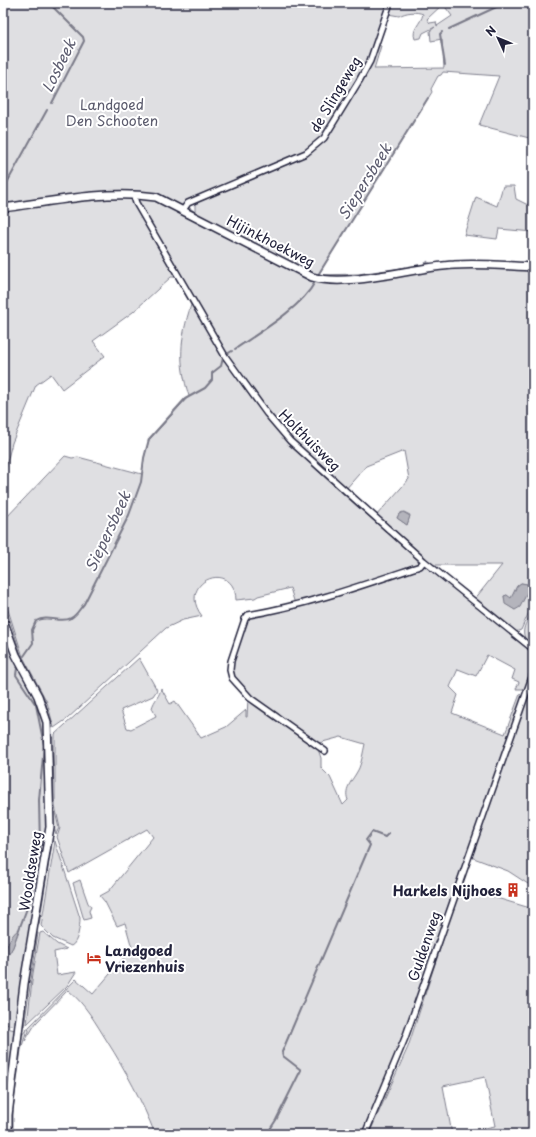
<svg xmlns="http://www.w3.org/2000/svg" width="536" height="1137" viewBox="0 0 536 1137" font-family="'Playpen Sans',sans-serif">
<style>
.green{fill:#dfdfe2;stroke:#80808e;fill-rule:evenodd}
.water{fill:#b4b4bc;stroke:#7a7a88}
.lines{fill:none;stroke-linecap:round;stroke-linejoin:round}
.stream{stroke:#7a7a88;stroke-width:2}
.street-casing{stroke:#22223b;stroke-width:8}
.secondary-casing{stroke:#22223b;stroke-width:10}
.street{stroke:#fff;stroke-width:5}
.secondary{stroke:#fff;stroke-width:7}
.labels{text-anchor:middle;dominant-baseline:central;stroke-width:4;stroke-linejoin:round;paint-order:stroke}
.street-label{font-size:14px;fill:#22223b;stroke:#fff}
.park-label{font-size:14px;fill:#5b5b6d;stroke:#fff}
.poi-label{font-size:14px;font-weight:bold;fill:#22223b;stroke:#fff;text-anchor:end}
.water-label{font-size:15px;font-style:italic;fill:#5c5c6f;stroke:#fff}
</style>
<rect width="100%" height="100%" fill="#fff"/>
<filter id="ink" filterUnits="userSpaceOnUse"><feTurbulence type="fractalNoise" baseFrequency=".025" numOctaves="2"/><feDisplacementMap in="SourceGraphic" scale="8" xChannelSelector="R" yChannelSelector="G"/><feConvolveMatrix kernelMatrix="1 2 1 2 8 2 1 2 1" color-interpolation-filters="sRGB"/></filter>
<g filter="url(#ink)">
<path class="green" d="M 3,3 L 389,3 L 368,61 L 358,80 L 323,137 L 305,151 L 184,203 L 195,212 L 195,204 L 200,199 L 308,153 C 333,138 366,74 377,45 L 381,46 L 374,69 L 444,68 L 442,39 L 431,41 L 430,31 L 435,27 L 423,33 L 421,38 L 415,39 C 411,29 421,24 423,14 C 416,11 406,12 399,16 L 388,14 L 392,3 L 533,3 L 533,139 L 479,125 L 499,76 L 443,72 L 441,75 L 438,76 L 431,89 L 432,92 L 318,275 L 358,274 L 422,265 L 428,261 L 427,263 L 430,263 L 428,266 C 392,271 353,282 316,277 L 201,218 L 214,229 L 308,278 L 325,282 L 350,281 L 450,267 L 533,269 L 533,603 L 521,630 L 515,632 L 474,600 L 502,565 L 432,565 L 375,517 L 409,479 L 404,451 L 366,466 L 345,490 C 327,473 306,457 290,438 C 243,386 209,325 174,264 L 170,268 L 172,268 C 201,319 229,372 266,417 C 311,470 367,514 419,560 L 417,564 L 295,604 L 290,588 L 258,596 L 255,598 L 236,600 C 235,558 175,581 202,616 L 183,620 L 166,628 L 67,719 L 54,728 L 47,702 L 23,657 L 3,594 L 3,521 L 65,456 L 72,458 L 78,457 L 142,474 L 144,458 L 149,440 L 189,396 C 178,362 180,339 191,305 L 175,277 L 171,277 L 133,312 L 93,341 L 105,356 L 62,389 L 51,374 L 36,385 L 12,443 L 3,478 ZM 443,4 L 452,16 L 437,26 L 436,22 L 430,23 L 427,19 ZM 404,512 L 410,515 L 407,525 L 397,518 L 399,514 ZM 521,583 L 527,584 L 529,589 L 521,604 L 515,610 L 506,604 L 504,596 L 507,595 L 511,599 L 517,586 Z
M 503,186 L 514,186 L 516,199 L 528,205 L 529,201 L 533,203 L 533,232 L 499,229 L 497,239 L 464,235 L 476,197 L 497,206 Z
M 426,566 L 533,651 L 533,669 L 526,689 L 516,689 L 519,682 L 512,679 L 515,670 L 487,655 L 476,676 L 458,669 L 450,687 L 458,695 L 452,713 L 505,734 L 520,694 L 523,698 L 404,1038 L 384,1087 L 362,1134 L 155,1134 C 142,1101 126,1071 107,1041 C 95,1022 86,1005 68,990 L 36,1023 L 25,1041 L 29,1031 L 28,1028 L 76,979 L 93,994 L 132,948 L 125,923 L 117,926 L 105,902 L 100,896 L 109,891 L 153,837 L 147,829 L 69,873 L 57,837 L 60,828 L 55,806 L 55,734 L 139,658 L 157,690 L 153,696 L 121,710 L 127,728 L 131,729 L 156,716 L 152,708 C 154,700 160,696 161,688 L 170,704 L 175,701 L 201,738 L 226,727 L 246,710 L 246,717 L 247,717 L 248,698 L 318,749 L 321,758 L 321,768 L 330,777 L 343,805 L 348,800 C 343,788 354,779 359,768 C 362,761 363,752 365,744 L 341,737 L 319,743 L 257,702 L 239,684 L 233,676 L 232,664 L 249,617 L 319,601 Z
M 3,599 L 23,660 L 45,700 L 53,728 L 49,726 C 34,691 3,636 3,599 Z
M 533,609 L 533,647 C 516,633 526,625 533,609 Z
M 3,627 L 37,700 L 44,723 L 47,830 L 17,1026 L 3,1024 L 3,964 L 13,947 L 19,931 L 9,942 L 3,956 Z
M 533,677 L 533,880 L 528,884 L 508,871 L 471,857 Z
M 53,736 L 54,808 L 59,828 L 56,834 L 52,822 L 51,740 Z
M 52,835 L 55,839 L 52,843 L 39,925 L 37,925 Z
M 55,841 L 80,918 C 80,926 78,943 71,946 L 53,938 L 41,926 Z
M 80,880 L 88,903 L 91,907 L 89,911 L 91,918 L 84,920 L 73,883 Z
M 460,887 L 530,908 L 533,905 L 533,1134 L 454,1134 L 495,1126 L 485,1077 L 443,1086 L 452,1134 L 369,1134 L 408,1047 Z
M 43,932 L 57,944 L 67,949 L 54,952 L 57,975 L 76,972 L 67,986 L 27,1024 L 33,973 L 40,933 Z
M 35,933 L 38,933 L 24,1027 C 19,1015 33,949 35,933 Z
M 3,1027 L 15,1030 L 5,1134 L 3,1134 Z
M 27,1029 L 21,1050 L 13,1109 L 13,1134 L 11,1134 L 11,1115 L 21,1036 Z"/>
<path class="water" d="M 403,512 L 410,516 L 407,525 L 397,518 L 399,514 Z
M 521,583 L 527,584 L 529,589 L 520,607 L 515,610 L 505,604 L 504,596 L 507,595 L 511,598 L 517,586 Z
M 19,929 L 13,947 L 3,964 C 3,953 9,936 19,929 Z"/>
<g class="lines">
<path class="stream" d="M 49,3 L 83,37 L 84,41 L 52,103
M 449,29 L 505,3
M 442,32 L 440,34 L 445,65
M 3,190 L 47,110
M 318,275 L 428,98
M 235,349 C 260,332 301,308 315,282
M 227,354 L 232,351
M 24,656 L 33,643 L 32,630 L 36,621 C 48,614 61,624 71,618 C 77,615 80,608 84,604 L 129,515 L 141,482 L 144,458 L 149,439 L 185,399 L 205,388 L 212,380 L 212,373 L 221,366 L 223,358
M 17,668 L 16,675 L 36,705 L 44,745 L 39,800 L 40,846 L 29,903 L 18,932
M 267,1134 L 276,1120 L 301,1070 L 283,1056 L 282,1052 L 370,845 L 366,840 L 372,832 L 385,837 L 389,833"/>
<defs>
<path id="street" d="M 133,194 L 136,203 L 225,356 L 267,414 L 290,441 L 424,561 L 533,649
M 183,210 L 188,203 L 306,153 L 324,138 L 359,81 L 370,61 L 390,3
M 325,751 L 250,698 L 232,678 L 230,670 L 231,661 L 245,619 L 248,615 C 307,605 363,585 420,566 L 424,561
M 365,1134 L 405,1038 L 533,674"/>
<path id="secondary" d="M 3,208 C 54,201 105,190 156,197 L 312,277 C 349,288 413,267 454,265 C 480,263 507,266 533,267
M 3,620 L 16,655 L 38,696 L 47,722 L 50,827 L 24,984 L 8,1115 L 8,1134"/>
</defs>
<use href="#street" class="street-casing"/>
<use href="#secondary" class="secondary-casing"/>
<use href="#street" class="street"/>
<use href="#secondary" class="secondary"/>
</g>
</g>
<defs>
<symbol id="building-bare" viewBox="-9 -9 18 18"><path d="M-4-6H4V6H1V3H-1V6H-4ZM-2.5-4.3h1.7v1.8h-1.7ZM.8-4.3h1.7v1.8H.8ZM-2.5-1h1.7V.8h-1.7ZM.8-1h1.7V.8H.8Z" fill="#c8321e" stroke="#fff" stroke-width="2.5" paint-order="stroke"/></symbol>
<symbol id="hotel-bare" viewBox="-9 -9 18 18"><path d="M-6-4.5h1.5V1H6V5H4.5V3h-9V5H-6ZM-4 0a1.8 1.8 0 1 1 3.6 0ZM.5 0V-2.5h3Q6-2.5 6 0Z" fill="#c8321e" stroke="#fff" stroke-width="2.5" paint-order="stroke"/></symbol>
</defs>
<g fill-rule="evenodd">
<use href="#building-bare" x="503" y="880" width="20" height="20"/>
<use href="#hotel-bare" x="84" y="948" width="20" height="20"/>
</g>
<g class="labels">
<g class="street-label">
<text transform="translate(335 94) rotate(-59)">de Slingeweg</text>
<text transform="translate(271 241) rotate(27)">Hijinkhoekweg</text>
<text transform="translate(310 440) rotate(45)">Holthuisweg</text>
<text transform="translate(30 871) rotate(-81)">Wooldseweg</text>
<text transform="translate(424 946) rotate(-71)">Guldenweg</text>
</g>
<g class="park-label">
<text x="112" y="104">Landgoed<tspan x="112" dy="16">Den Schooten</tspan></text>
</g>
<g class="poi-label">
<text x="502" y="890">Harkels Nijhoes</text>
<text x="105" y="950" text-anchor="start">Landgoed<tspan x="105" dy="16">Vriezenhuis</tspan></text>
</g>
<g class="water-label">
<text transform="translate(58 65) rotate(-64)">Losbeek</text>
<text transform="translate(364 181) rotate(-58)">Siepersbeek</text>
<text transform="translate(107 531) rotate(-65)">Siepersbeek</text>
</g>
</g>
<rect width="536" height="1137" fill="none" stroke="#fff" stroke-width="16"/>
<rect x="8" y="8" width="520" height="1121" fill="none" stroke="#22223b" stroke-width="1.5" filter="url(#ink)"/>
<g transform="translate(498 38) rotate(314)" stroke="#ffffff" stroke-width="3" paint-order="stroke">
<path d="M0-3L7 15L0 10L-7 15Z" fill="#22223b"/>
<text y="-6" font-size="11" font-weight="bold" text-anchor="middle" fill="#22223b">N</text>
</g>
</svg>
